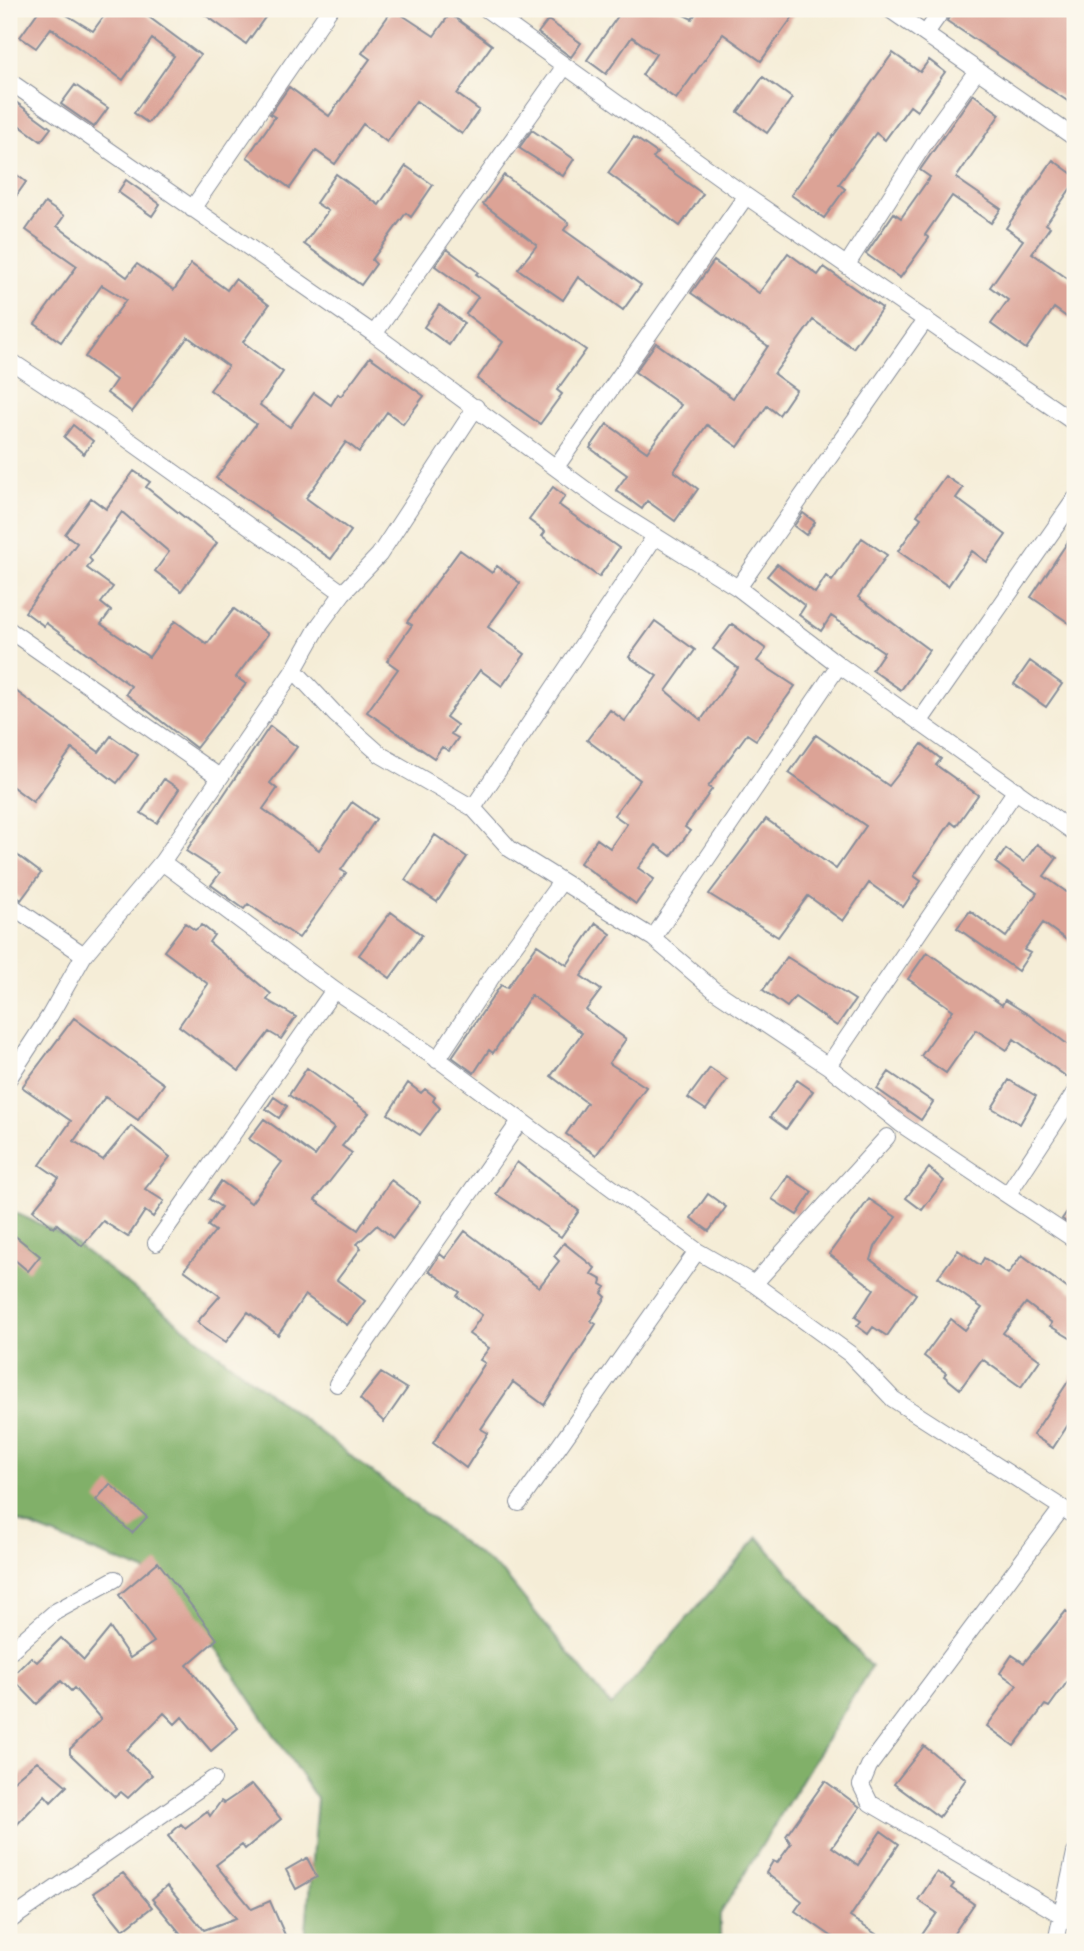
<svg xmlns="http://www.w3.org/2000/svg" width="1084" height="1951" viewBox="0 0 1084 1951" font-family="Pangolin,sans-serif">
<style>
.forest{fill:#81b069;stroke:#4e7064;stroke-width:2}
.building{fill:#dca396}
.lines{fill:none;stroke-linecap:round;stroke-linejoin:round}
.street-casing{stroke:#888e9a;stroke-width:18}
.street{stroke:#fff;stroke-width:16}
</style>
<rect width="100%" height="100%" fill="#fbf7ec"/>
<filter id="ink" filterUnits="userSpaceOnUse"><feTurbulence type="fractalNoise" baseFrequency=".0143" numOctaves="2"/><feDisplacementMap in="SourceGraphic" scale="14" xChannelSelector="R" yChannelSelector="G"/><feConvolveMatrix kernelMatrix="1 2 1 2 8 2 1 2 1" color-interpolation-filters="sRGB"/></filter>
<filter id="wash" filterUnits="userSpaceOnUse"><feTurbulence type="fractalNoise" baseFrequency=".00686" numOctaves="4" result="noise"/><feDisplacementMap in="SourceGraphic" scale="28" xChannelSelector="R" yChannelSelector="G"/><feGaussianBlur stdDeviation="1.57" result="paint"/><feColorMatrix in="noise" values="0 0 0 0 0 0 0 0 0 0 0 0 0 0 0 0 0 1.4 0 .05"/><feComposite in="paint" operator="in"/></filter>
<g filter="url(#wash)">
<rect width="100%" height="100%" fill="#f5edd7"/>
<path class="forest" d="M 9,1210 L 64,1235 L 505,1575 L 611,1706 L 758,1537 L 871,1667 L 720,1914 L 720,1942 L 305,1942 L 317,1799 L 172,1582 L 9,1518 Z"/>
<g id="blocks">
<path class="building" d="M 40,9 L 57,9 L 93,31 L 109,9 L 138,9 L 200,55 L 148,123 L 134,113 L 174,56 L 152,39 L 123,80 L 51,28 L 36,48 L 20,37 Z
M 197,9 L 271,9 L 246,44 Z
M 393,9 L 434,36 L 450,14 L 492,45 L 457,94 L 479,110 L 462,134 L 416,101 L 387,142 L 363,124 L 335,164 L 316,151 L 290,188 L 247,157 L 275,117 L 270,114 L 289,87 L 329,116 L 370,59 L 362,53 Z
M 623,9 L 672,9 L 692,19 L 699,9 L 786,9 L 794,15 L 761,61 L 723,34 L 676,99 L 642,75 L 656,54 L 632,37 L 606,74 L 587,60 Z
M 953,9 L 1075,9 L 1075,106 L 947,21 Z
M 548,20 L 581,43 L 571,57 L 538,33 Z
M 893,53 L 920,72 L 929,60 L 945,72 L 917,111 L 910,106 L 885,140 L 876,133 L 839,184 L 845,189 L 824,218 L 791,195 Z
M 763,77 L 792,98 L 767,133 L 738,112 Z
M 75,85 L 108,108 L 94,127 L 61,104 Z
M 973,94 L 1000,114 L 956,178 L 1001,209 L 991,223 L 952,196 L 925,235 L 929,238 L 900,278 L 866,254 L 894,213 L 901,218 L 930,177 L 920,170 Z
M 9,97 L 51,128 L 41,141 L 9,118 Z
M 532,130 L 574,159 L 563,176 L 519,148 Z
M 634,137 L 657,153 L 653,158 L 703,194 L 680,226 L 608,173 Z
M 1053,160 L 1075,176 L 1075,182 L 1046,224 L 1050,227 L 1032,253 L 1075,284 L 1075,323 L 1054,308 L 1026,349 L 991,324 L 1008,300 L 990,287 L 1023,240 L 1006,228 Z
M 406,166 L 433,185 L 411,217 L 406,213 L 372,260 L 376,264 L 361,285 L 304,244 L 328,211 L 316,203 L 336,174 L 379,205 Z
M 9,169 L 26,182 L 9,206 Z
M 504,175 L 569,223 L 564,230 L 641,285 L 623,310 L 578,277 L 563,300 L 518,269 L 537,245 L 483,204 Z
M 126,180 L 160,204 L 152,216 L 118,192 Z
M 45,203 L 64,216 L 57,226 L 127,277 L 137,264 L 174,290 L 191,264 L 227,290 L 235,279 L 269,305 L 243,342 L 283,372 L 260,405 L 290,427 L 314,393 L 331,405 L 338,394 L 341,396 L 370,357 L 424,396 L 403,424 L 387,412 L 359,452 L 346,442 L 306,498 L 351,531 L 331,559 L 216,478 L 256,424 L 210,390 L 228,366 L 188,337 L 132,412 L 107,393 L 116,380 L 85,357 L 126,300 L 102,285 L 61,342 L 35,324 L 77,266 L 26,230 Z
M 447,249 L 478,272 L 476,274 L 586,350 L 557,390 L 562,394 L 540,424 L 477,379 L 503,342 L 466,314 L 478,297 L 435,266 Z
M 788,253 L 818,275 L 824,267 L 882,308 L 853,348 L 813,320 L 774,374 L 796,390 L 779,415 L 767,406 L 738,447 L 707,425 L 674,471 L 698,489 L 675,521 L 647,501 L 642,509 L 616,490 L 627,475 L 590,448 L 607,424 L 647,452 L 681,405 L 635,372 L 656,343 L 733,398 L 768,346 L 691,293 L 714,261 L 759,293 Z
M 439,305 L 464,323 L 449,345 L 424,327 Z
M 73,425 L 93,441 L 84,454 L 64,437 Z
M 134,471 L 150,482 L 146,487 L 217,543 L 181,591 L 155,571 L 169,552 L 122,512 L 89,558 L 92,561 L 87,568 L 113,587 L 101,603 L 111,611 L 101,624 L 149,657 L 175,621 L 207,644 L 234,609 L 268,634 L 236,677 L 246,684 L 196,748 L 126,694 L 131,686 L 46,623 L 44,626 L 25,612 L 77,543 L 65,534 L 91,498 L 106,509 Z
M 945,476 L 963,488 L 956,498 L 1006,535 L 987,562 L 972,551 L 948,586 L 898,551 L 921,518 L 917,515 Z
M 553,487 L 565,496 L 559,505 L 619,548 L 599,577 L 542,536 L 545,532 L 529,520 Z
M 803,513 L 815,522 L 806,535 L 794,526 Z
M 1075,531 L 1075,627 L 1031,597 Z
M 862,538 L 887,555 L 858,597 L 929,650 L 901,690 L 872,670 L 884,652 L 831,616 L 821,631 L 799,615 L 805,606 L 767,576 L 777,564 L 815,593 L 826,576 L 832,581 Z
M 460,550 L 492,573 L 497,566 L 520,583 L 488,627 L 525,654 L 502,686 L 480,670 L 446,717 L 457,725 L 451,734 L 458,738 L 449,751 L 442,747 L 434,758 L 367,712 L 398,669 L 387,661 L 412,625 L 407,622 Z
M 655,621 L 695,650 L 666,691 L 701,720 L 738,668 L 713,649 L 732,624 L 766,649 L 757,661 L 795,686 L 756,740 L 747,734 L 708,787 L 712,789 L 685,827 L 690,831 L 671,856 L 656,845 L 638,868 L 654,879 L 636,904 L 580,863 L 597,839 L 610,848 L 627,824 L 614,815 L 640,780 L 587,740 L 610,710 L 625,721 L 657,676 L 629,657 Z
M 1030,661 L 1062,684 L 1046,707 L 1014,684 Z
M 9,686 L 99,752 L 111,736 L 138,755 L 117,783 L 72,749 L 33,802 L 9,784 Z
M 270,726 L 297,747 L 270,783 L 277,789 L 263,809 L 319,850 L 352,802 L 376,819 L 341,870 L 346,873 L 299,938 L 248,904 L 244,909 L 211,885 L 220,873 L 186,851 Z
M 816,735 L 889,786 L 922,744 L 941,759 L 936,765 L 978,795 L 956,826 L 951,822 L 914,876 L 921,881 L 903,907 L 869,883 L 843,921 L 808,896 L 778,937 L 709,894 L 766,819 L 836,869 L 866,826 L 789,773 Z
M 164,779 L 179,789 L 157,823 L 141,813 Z
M 435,835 L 467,857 L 437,902 L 405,880 Z
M 1037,844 L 1057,858 L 1044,876 L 1075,898 L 1075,946 L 1043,923 L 1024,950 L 1030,953 L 1018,971 L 957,928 L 970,911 L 1006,937 L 1037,893 L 996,863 L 1006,849 L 1024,862 Z
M 9,849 L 41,873 L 21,900 L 9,890 Z
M 391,912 L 422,935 L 390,978 L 359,955 Z
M 185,923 L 195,930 L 202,925 L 214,935 L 209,942 L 271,994 L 267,1000 L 296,1017 L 281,1039 L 269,1032 L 239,1071 L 179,1026 L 208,984 L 164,951 Z
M 596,923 L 611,934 L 581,976 L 601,990 L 586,1010 L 626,1039 L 609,1063 L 646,1087 L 596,1155 L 566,1134 L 587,1103 L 551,1076 L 582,1033 L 531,995 L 493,1053 L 489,1050 L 474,1073 L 452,1057 L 501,985 L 507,988 L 537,945 L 567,965 Z
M 927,952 L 1002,1005 L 1005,1000 L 1029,1015 L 1075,1050 L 1075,1065 L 1067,1077 L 1014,1039 L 1007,1050 L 976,1030 L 946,1073 L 921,1056 L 953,1010 L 908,979 Z
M 787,957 L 855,1000 L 837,1026 L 795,997 L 787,1007 L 763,990 Z
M 74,1018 L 164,1084 L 138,1120 L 105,1097 L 74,1141 L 103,1160 L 131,1126 L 170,1157 L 145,1189 L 164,1201 L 153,1217 L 145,1211 L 128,1237 L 103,1221 L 82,1246 L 57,1224 L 54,1228 L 33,1210 L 59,1178 L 40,1165 L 71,1121 L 22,1087 Z
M 307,1068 L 369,1113 L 342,1146 L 352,1153 L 315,1200 L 358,1230 L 391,1180 L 420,1202 L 393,1238 L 377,1225 L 357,1244 L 361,1248 L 337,1280 L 365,1301 L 347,1325 L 305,1295 L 278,1335 L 248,1312 L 226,1342 L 197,1322 L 220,1296 L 184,1270 L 215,1231 L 208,1226 L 221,1207 L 209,1199 L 221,1181 L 251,1203 L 282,1162 L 249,1139 L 264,1119 L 315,1156 L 334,1128 L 289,1095 Z
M 710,1068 L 727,1080 L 706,1110 L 688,1098 Z
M 889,1072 L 933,1102 L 921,1120 L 877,1089 Z
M 797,1080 L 813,1091 L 786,1129 L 770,1117 Z
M 1009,1080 L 1036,1096 L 1020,1124 L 992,1108 Z
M 408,1083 L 421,1093 L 425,1089 L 435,1097 L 433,1101 L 440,1108 L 420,1135 L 388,1114 Z
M 274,1097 L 287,1106 L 279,1118 L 266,1109 Z
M 517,1162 L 579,1211 L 561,1237 L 496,1194 Z
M 929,1168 L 944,1181 L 922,1210 L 906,1198 Z
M 788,1176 L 812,1192 L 797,1215 L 772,1199 Z
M 708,1194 L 726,1207 L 709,1231 L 691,1218 Z
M 869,1199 L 896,1217 L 875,1247 L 871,1260 L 916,1294 L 887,1336 L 873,1327 L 868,1334 L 857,1326 L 861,1321 L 855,1317 L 874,1289 L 829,1254 Z
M 1075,1200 L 1075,1228 L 1062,1219 Z
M 9,1231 L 40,1256 L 28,1271 L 9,1255 Z
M 465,1231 L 539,1287 L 559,1261 L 554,1256 L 564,1243 L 595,1268 L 591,1274 L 602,1280 L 601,1284 L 606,1287 L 602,1293 L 606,1297 L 591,1321 L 596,1324 L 544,1405 L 513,1382 L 481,1429 L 488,1433 L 466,1468 L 433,1443 L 485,1363 L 480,1360 L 489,1348 L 469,1334 L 482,1315 L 457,1296 L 460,1292 L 429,1271 L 440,1254 L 445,1258 Z
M 958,1250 L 980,1265 L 984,1258 L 1008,1274 L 1022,1255 L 1075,1294 L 1075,1341 L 1050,1326 L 1052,1323 L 1026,1303 L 1003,1333 L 1040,1360 L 1021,1387 L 982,1359 L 960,1389 L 944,1376 L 946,1373 L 924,1356 L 951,1319 L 965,1330 L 982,1308 L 938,1277 Z
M 1075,1371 L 1075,1414 L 1053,1448 L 1033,1435 Z
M 381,1373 L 407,1389 L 384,1422 L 360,1399 Z
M 110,1484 L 147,1517 L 132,1533 L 96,1500 Z
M 158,1562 L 217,1639 L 187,1665 L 238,1728 L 211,1751 L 182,1717 L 175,1724 L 164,1713 L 127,1750 L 152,1775 L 128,1798 L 121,1792 L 115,1797 L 70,1754 L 70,1749 L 101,1719 L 74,1688 L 71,1691 L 61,1681 L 37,1704 L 11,1677 L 31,1657 L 37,1662 L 61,1638 L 84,1660 L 110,1628 L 130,1658 L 154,1642 L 119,1595 Z
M 1066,1611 L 1075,1618 L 1075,1671 L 1049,1707 L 1045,1705 L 1014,1746 L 987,1726 L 1017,1685 L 1000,1673 L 1012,1655 L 1024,1663 Z
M 924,1746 L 966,1779 L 939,1817 L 894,1784 Z
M 37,1761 L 67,1786 L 51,1802 L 45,1795 L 9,1833 L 9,1785 Z
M 825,1781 L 860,1807 L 832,1847 L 858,1865 L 881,1831 L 899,1844 L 850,1917 L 888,1942 L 840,1942 L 795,1911 L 802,1901 L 766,1873 L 773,1861 L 777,1863 L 791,1844 L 786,1836 Z
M 252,1784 L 281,1819 L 245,1849 L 242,1845 L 216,1865 L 252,1909 L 270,1901 L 285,1935 L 280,1937 L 281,1942 L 176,1942 L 182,1939 L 181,1934 L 152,1899 L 167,1886 L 204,1930 L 236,1918 L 168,1836 L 181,1824 L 185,1828 L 207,1811 L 210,1816 L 221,1801 L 224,1803 Z
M 307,1858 L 317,1877 L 296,1889 L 286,1870 Z
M 937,1872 L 954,1884 L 951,1888 L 974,1904 L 948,1942 L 917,1942 L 937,1913 L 918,1900 Z
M 123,1873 L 152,1907 L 123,1930 L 93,1893 Z"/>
</g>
</g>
<g filter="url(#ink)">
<use href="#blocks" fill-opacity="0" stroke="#888e9a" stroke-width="2"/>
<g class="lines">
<defs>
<path id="street" d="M 486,9 L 746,196 L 1075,423
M 889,9 L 1075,138
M 926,33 L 943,9
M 9,81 L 374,334 L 609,507 L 738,588 L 839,665 L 1075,833
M 192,209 L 330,9
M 848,263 L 926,141 L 976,72
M 374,334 L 565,66
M 9,360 L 116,431 L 343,593
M 556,467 L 746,196
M 738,588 L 926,319
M 9,630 L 218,776
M 294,670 L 336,715 L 381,755 L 473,808 L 510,849 L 653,938 L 714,990 L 828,1066 L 901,1124 L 1075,1240
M 920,721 L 1075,499
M 473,808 L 654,538
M 162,862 L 334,990 L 443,1063 L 697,1251 L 754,1284 L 850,1354 L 893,1399 L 1075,1516
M 9,904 L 84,955
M 653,938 L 839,665
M 437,1060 L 493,975 L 561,882
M 828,1066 L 1016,790
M 9,1078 L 50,1015 L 84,955 L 162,862 L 294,670 L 320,624 L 343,593 L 379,555 L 476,407
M 1008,1194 L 1075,1092
M 156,1243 L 334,990
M 754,1284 L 887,1137
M 337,1384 L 520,1121
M 519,1503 L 697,1251
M 1062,1508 L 869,1766 L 861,1785 L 870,1803 L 1075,1923
M 9,1652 L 55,1612 L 115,1579
M 9,1921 L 213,1779
M 1056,1942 L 1075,1853"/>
</defs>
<use href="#street" class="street-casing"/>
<use href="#street" class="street"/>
</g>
</g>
<rect width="1084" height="1951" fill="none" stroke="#fbf7ec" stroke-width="35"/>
</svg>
